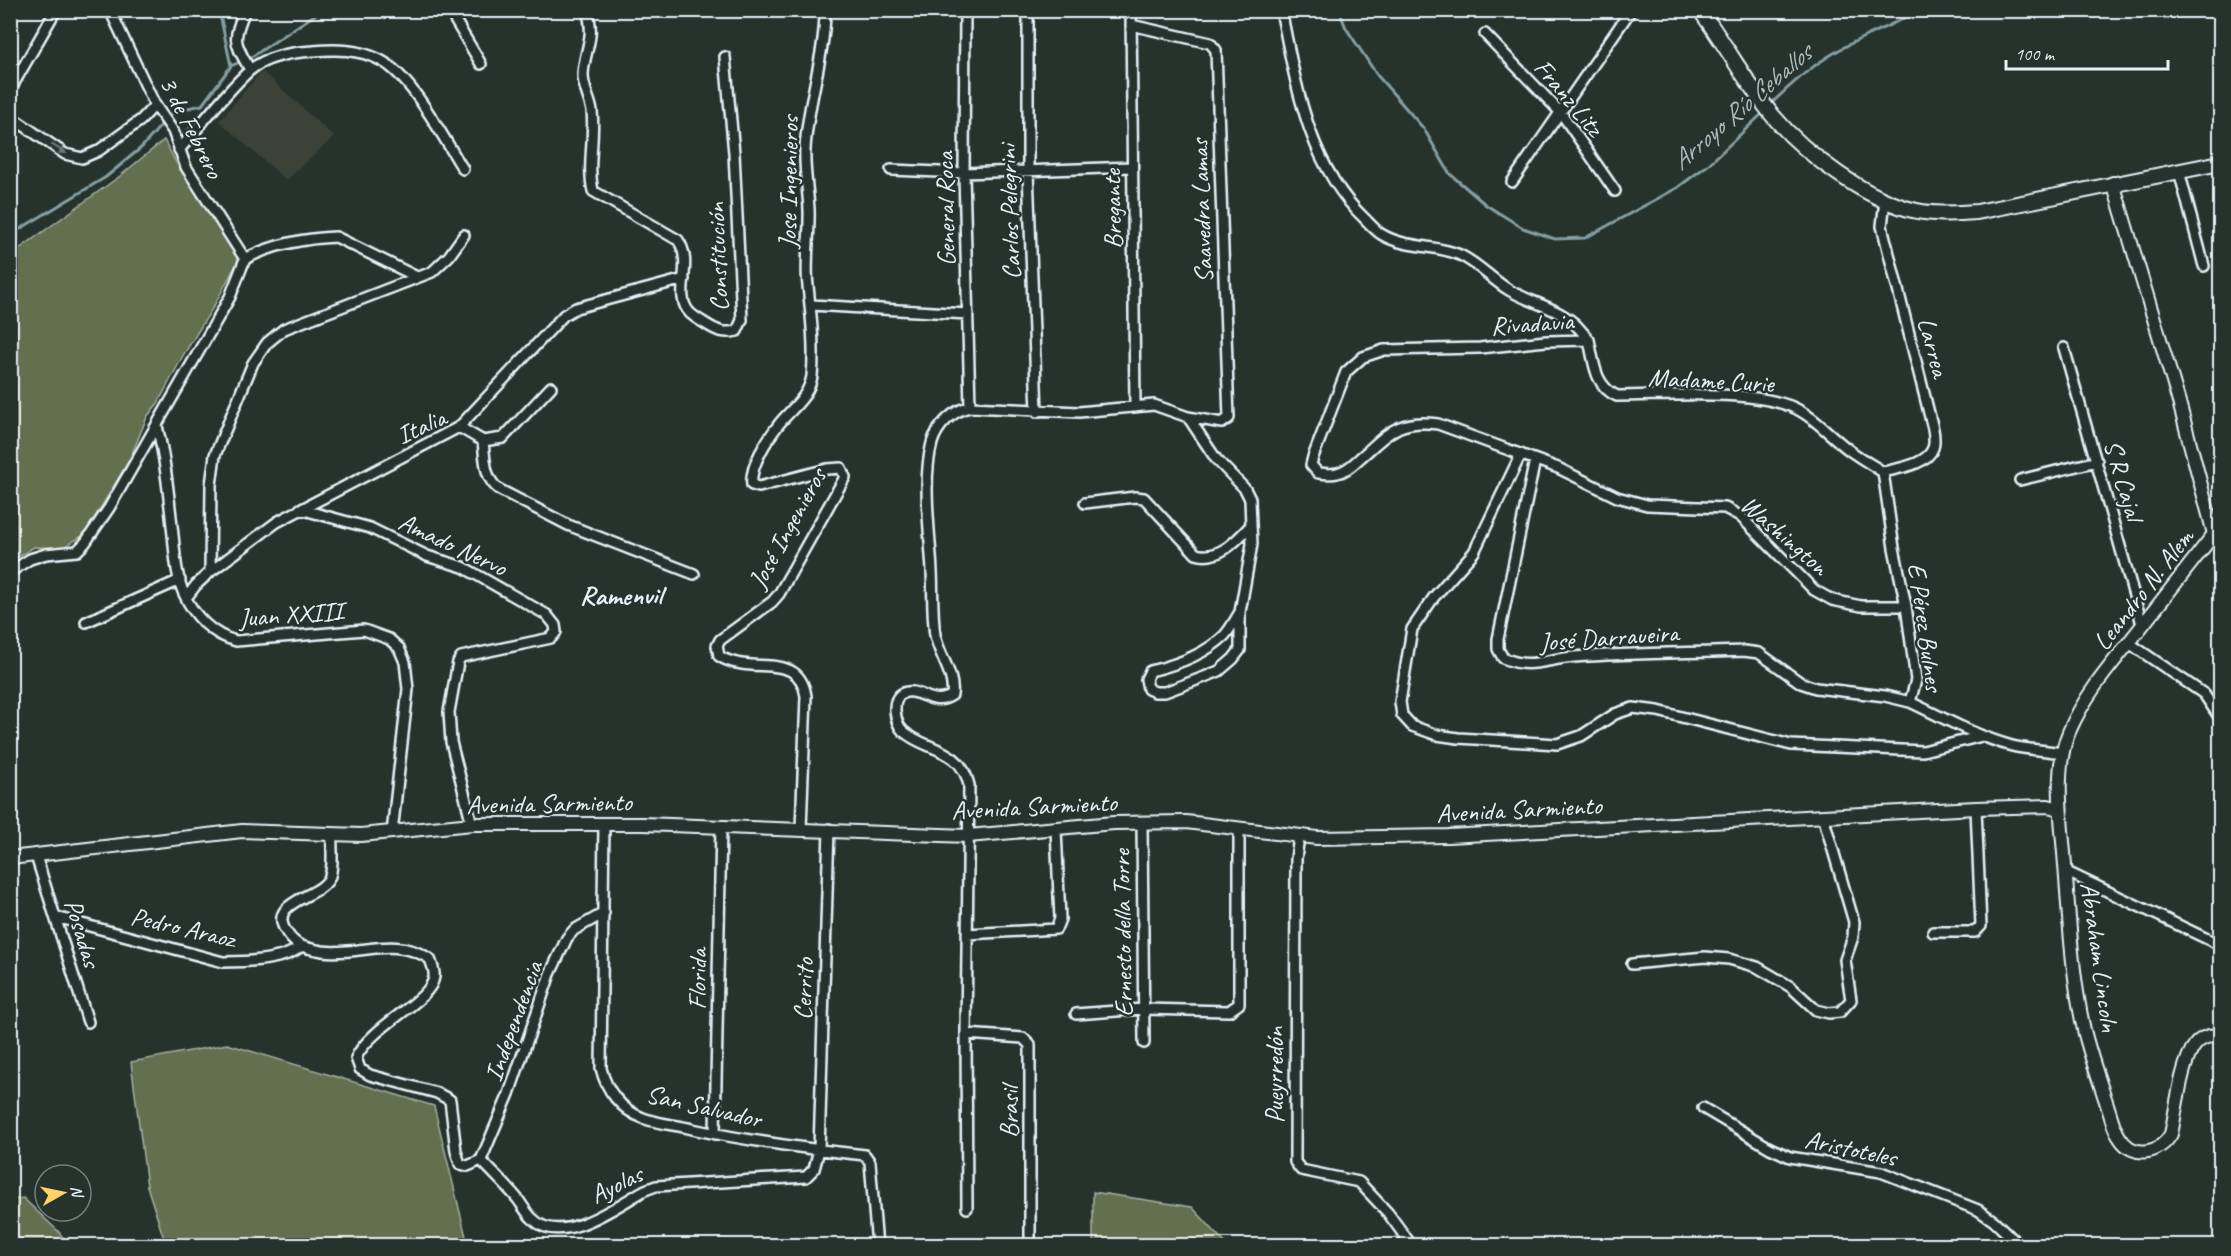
<svg xmlns="http://www.w3.org/2000/svg" width="2231" height="1256" font-family="Caveat,sans-serif">
  <style>
    .built { fill: #3b4239 }
    .green { fill: #636f50; stroke: #a6b0a4; stroke-width: 1.5 }
    .lines { fill: none; stroke-linecap: round; stroke-linejoin: round }
    .stream { stroke: #869fa3; stroke-width: 3 }
    .minor-casing { stroke: #e8f1f8; stroke-width: 14 }
    .tertiary-casing { stroke: #e8f1f8; stroke-width: 16 }
    .secondary-casing { stroke: #e8f1f8; stroke-width: 18 }
    .minor { stroke: #26332d; stroke-width: 9 }
    .tertiary { stroke: #26332d; stroke-width: 12 }
    .secondary { stroke: #26332d; stroke-width: 14 }
    .oneway { fill: #6a7674 }
    .labels { text-anchor: middle; stroke-width: 5; stroke-linejoin: round; paint-order: stroke }
    .street-label { font-size: 26px; fill: #e8f1f8; stroke: #26332d }
    .water-label { font-size: 27px; font-style: italic; fill: #a7bbbf; stroke: #26332d }
    .neighbourhood-label { font-size: 27px; font-weight: bold; fill: #e8f1f8; stroke: #26332d }
  </style>
  <rect width="100%" height="100%" fill="#26332d"/>
  <filter id="ink" filterUnits="userSpaceOnUse"><feTurbulence type="fractalNoise" baseFrequency=".0167" numOctaves="2"/><feDisplacementMap in="SourceGraphic" scale="12" xChannelSelector="R" yChannelSelector="G"/><feConvolveMatrix kernelMatrix="1 2 1 2 8 2 1 2 1" color-interpolation-filters="sRGB"/></filter>
  <g filter="url(#ink)">
    <path class="built" d="M 262,71 L 334,137 L 286,180 L 219,121 Z"/>
    <path class="green" d="M 164,140 L 177,164 L 236,254 L 238,261 L 215,304 L 184,354 L 158,403 L 147,417 L 129,461 L 84,535 L 62,548 L 34,547 L 11,561 L 11,255 L 120,176 Z
      M 227,1044 L 434,1106 L 468,1245 L 166,1245 L 147,1186 L 131,1062 Z
      M 1093,1192 L 1192,1207 L 1227,1245 L 1093,1245 Z
      M 23,1198 L 58,1231 L 69,1245 L 11,1245 L 11,1200 Z"/>
    <g class="lines">
      <path class="stream" d="M 219,10 L 231,66
        M 1339,10 L 1346,28 L 1377,75 L 1424,129 L 1450,174 L 1486,205 L 1523,228 L 1555,239 L 1585,238 L 1677,188 L 1708,165 L 1765,111
        M 1769,106 C 1789,86 1810,67 1834,53 C 1861,36 1891,27 1918,10
        M 168,118 L 174,111 L 202,105 L 231,66 L 253,56 L 322,10
        M 10,235 L 106,177 L 142,147 L 163,123"/>
      <defs>
        <path id="minor" d="M 110,10 L 155,105 L 173,131 L 186,167 L 245,259
          M 245,10 C 232,41 234,41 250,70
          M 449,10 L 481,64
          M 587,10 C 596,39 584,49 583,75 C 583,88 590,99 592,111 C 595,138 587,165 593,191 L 678,240 C 695,264 672,295 690,313 C 694,317 701,321 706,324 C 717,331 724,334 737,331 L 742,320 L 734,153 L 725,57
          M 965,10 L 964,173 L 970,407
          M 1028,10 L 1028,171 L 1037,412
          M 1131,10 L 1135,407
          M 1281,10 C 1296,84 1308,165 1365,219 C 1370,224 1375,230 1381,234 C 1405,249 1435,244 1460,255 C 1479,264 1492,280 1509,290 C 1529,302 1555,307 1574,323 C 1579,328 1584,334 1589,340 L 1546,341 L 1480,348 L 1384,350 L 1363,357 L 1346,372 L 1313,457 L 1311,465 L 1318,473 C 1324,473 1331,475 1337,473 C 1347,471 1353,464 1360,458 C 1389,433 1397,419 1438,424 L 1558,468 L 1617,497 L 1647,505 L 1725,508 L 1740,516 L 1814,590 L 1832,600 L 1861,606 L 1906,606
          M 1131,25 L 1210,43 L 1216,50 L 1229,418 L 1222,423 L 1188,417
          M 1485,34 L 1561,113 L 1615,191
          M 10,90 L 56,10
          M 10,116 L 65,154 L 82,158 L 98,151 L 141,120 L 155,105
          M 179,150 C 201,125 224,94 249,71 C 264,57 293,52 313,51 C 336,49 359,49 380,60 C 411,75 444,139 463,169
          M 891,170 L 964,173 L 1132,167
          M 2179,171 L 2204,266
          M 1512,182 L 1631,10
          M 245,259 C 271,245 306,238 336,237 L 417,277
          M 811,305 L 968,314
          M 1589,340 C 1594,361 1594,386 1617,396 C 1666,396 1745,389 1790,406 C 1813,415 1829,435 1849,450 C 1860,458 1872,465 1883,472
          M 2064,348 L 2142,624
          M 157,426 C 166,462 169,499 173,535 C 175,554 176,576 184,594 C 194,616 212,635 236,641 L 364,630 L 389,639 L 399,648 L 405,662 L 408,689 L 392,833
          M 459,427 L 564,315 L 576,308 L 684,279
          M 483,441 L 503,438 L 551,387
          M 1521,454 L 1474,552 L 1434,597 L 1412,629 L 1400,702 L 1402,715 L 1412,726 L 1437,735 L 1458,738 L 1557,744 L 1581,736 L 1615,714 L 1633,708 L 1658,711 L 1791,745 L 1923,751 L 1982,736
          M 1535,460 L 1498,639 L 1498,649 L 1503,658 C 1532,670 1545,659 1574,657 C 1631,653 1688,653 1744,651 L 1759,653 L 1801,683 L 1816,688 L 1885,696 L 1910,702
          M 1883,472 L 1894,548 L 1906,606 L 1916,680 L 1910,702 C 1944,718 1975,736 2012,746 C 2028,750 2046,750 2062,753
          M 1883,472 C 1899,468 1927,465 1933,448 C 1935,443 1934,435 1933,429 L 1882,226 L 1885,200
          M 2020,480 L 2097,461
          M 300,509 L 370,528 L 427,556 L 463,567 L 547,615 L 555,625 L 556,632 L 551,638 L 461,657 L 458,662 L 449,712 L 451,742 L 472,824
          M 10,572 L 30,559 L 46,554 L 77,551 L 85,543 L 109,508 L 230,297 L 245,259
          M 210,572 L 211,485 L 215,455 L 253,363 L 267,343 L 284,329 L 432,272 L 449,256 L 464,235
          M 186,598 L 196,585 L 210,572 L 277,522 L 459,427 L 483,441 C 485,458 484,480 500,490 L 568,525 L 694,574
          M 1240,612 C 1235,620 1230,630 1224,636 C 1204,655 1176,665 1150,671 L 1146,679 L 1148,689 L 1155,692 L 1165,692 L 1207,676 L 1219,671 L 1233,659 L 1240,650 L 1240,612 L 1252,544 L 1251,525
          M 86,622 L 180,580
          M 2129,643 L 2204,694 L 2220,718
          M 1142,823 L 1144,1043
          M 604,824 L 601,1068 C 606,1090 621,1110 643,1118 C 658,1124 677,1125 692,1129 C 749,1141 807,1149 865,1155 L 870,1162 L 877,1246
          M 801,829 L 806,696 C 799,649 752,677 719,656 L 717,646 L 720,640 L 772,602 L 779,594 L 845,477 L 841,468 L 827,469 L 759,487 L 752,485 C 749,467 768,438 779,424 C 791,409 809,397 812,376 C 815,347 811,315 808,286 C 805,261 810,234 809,209 C 808,189 804,169 805,150 C 807,103 825,57 825,10
          M 332,834 C 331,847 334,864 330,876 C 324,898 264,900 287,933 C 296,947 306,948 322,951 C 361,956 393,935 430,959 C 432,965 435,971 434,977 C 431,1002 370,1026 356,1058 L 360,1069 L 370,1075 L 437,1093 L 450,1100 L 456,1151 L 460,1164 L 468,1166 L 481,1160
          M 1299,836 L 1296,859 L 1295,1162 L 1301,1170 L 1359,1182 L 1388,1213 L 1412,1246
          M 36,856 L 88,1022
          M 2065,871 L 2220,945
          M 56,917 L 223,962 C 244,962 284,961 300,947
          M 1933,932 L 1975,932 L 1981,926 L 1976,808
          M 967,934 L 1056,929 L 1060,919 L 1056,829
          M 1632,964 L 1705,957 L 1729,959 L 1757,967 L 1791,987 L 1816,1010 L 1829,1013 L 1840,1012 L 1851,1000 L 1845,960 L 1853,937 L 1854,922 L 1823,816
          M 1076,1014 L 1143,1009 L 1229,1011 L 1239,1004 L 1239,829
          M 966,1034 L 967,1208
          M 1703,1108 L 1770,1148 L 1790,1157 L 1881,1172 L 1978,1210 L 1994,1221 L 2020,1246
          M 715,1134 L 721,826
          M 481,1160 C 492,1172 505,1184 516,1197 C 522,1204 526,1213 533,1219 C 561,1248 618,1205 645,1190 L 656,1186 L 806,1177 L 814,1169 L 819,1150 L 829,829
          M 481,1160 L 509,1094 L 550,974 L 567,938 L 574,930 L 604,913
          M 1030,1246 L 1030,1045 L 1023,1038 L 966,1034 L 969,785 C 960,746 927,752 903,731 C 895,723 890,699 903,693 C 919,686 932,709 952,695 C 955,674 939,656 935,635 C 932,614 933,591 932,571 C 930,531 922,481 932,443 C 937,426 953,410 970,407 L 1079,412 L 1154,405 L 1188,417 L 1216,459 L 1245,489 L 1250,499 L 1251,525 C 1237,540 1219,561 1196,554 L 1144,498 L 1135,497 L 1085,503"/>
        <path id="tertiary" d="M 2113,183 L 2179,402 L 2214,534 C 2185,571 2156,608 2127,645 C 2105,672 2083,699 2069,732 C 2054,766 2061,817 2064,853 C 2069,912 2071,972 2084,1030 C 2091,1059 2102,1088 2111,1117 C 2113,1124 2116,1132 2120,1138 C 2133,1159 2160,1154 2171,1134 C 2176,1112 2181,1062 2195,1045 C 2201,1037 2210,1035 2220,1035
          M 10,858 L 242,831 L 361,835 L 472,824 L 643,824 L 968,836 L 1114,823 L 1186,822 L 1317,838 L 1448,836 L 1976,808 L 2048,806 L 2060,809"/>
        <path id="secondary" d="M 1700,10 C 1726,45 1746,83 1773,116 C 1805,154 1868,201 1917,211 C 1937,215 1957,213 1977,212 L 2220,163"/>
      </defs>
      <use href="#minor" class="minor-casing"/>
      <use href="#tertiary" class="tertiary-casing"/>
      <use href="#secondary" class="secondary-casing"/>
      <use href="#minor" class="minor"/>
      <use href="#tertiary" class="tertiary"/>
      <use href="#secondary" class="secondary"/>
    </g>
    <defs><path id="oneway-solid" d="M-6-.8H1V-3.2L6.5 0L1 3.2V.8H-6Z" transform="scale(1.5)"/></defs>
    <use class="oneway" href="#oneway-solid" transform="translate(59 149) rotate(32)"/>
  </g>
  <g class="labels">
    <g class="street-label">
      <text transform="translate(1569 97) rotate(50)" y="9">Franz Litz</text>
      <text transform="translate(192 127) rotate(63)" y="9">3 de Febrero</text>
      <text transform="translate(788 182) rotate(-89)" y="9">Jose Ingenieros</text>
      <text transform="translate(945 209) rotate(-91)" y="9">General Roca</text>
      <text transform="translate(1112 209) rotate(-91)" y="9">Bregante</text>
      <text transform="translate(1201 211) rotate(-92)" y="9">Saavedra Lamas</text>
      <text transform="translate(1009 212) rotate(-92)" y="9">Carlos Pelegrini</text>
      <text transform="translate(717 257) rotate(-92)" y="9">Constitución</text>
      <text transform="translate(1532 323) rotate(-4)" y="9">Rivadavia</text>
      <text transform="translate(1934 347) rotate(75)" y="9">Larrea</text>
      <text transform="translate(1711 380) rotate(3)" y="9">Madame Curie</text>
      <text transform="translate(421 426) rotate(-24)" y="9">Italia</text>
      <text transform="translate(2124 480) rotate(74)" y="9">S R Cajal</text>
      <text transform="translate(787 528) rotate(-61)" y="9">José Ingenieros</text>
      <text transform="translate(1785 535) rotate(41)" y="9">Washington</text>
      <text transform="translate(453 544) rotate(25)" y="9">Amado Nervo</text>
      <text transform="translate(2143 589) rotate(-52)" y="9">Leandro N. Alem</text>
      <text transform="translate(291 614) rotate(-4)" y="9">Juan XXIII</text>
      <text transform="translate(1926 627) rotate(82)" y="9">E Pérez Bulnes</text>
      <text transform="translate(1609 637) rotate(-4)" y="9">José Darraueira</text>
      <text transform="translate(549 803) rotate(-1)" y="9">Avenida Sarmiento</text>
      <text transform="translate(1034 806) rotate(-3)" y="9">Avenida Sarmiento</text>
      <text transform="translate(1519 809) rotate(-3)" y="9">Avenida Sarmiento</text>
      <text transform="translate(183 927) rotate(13)" y="9">Pedro Araoz</text>
      <text transform="translate(83 933) rotate(73)" y="9">Posadas</text>
      <text transform="translate(1122 933) rotate(-91)" y="9">Ernesto della Torre</text>
      <text transform="translate(2100 957) rotate(82)" y="9">Abraham Lincoln</text>
      <text transform="translate(697 979) rotate(-89)" y="9">Florida</text>
      <text transform="translate(803 989) rotate(-88)" y="9">Cerrito</text>
      <text transform="translate(513 1021) rotate(-70)" y="9">Independencia</text>
      <text transform="translate(1274 1075) rotate(-90)" y="9">Pueyrredón</text>
      <text transform="translate(704 1106) rotate(13)" y="9">San Salvador</text>
      <text transform="translate(1009 1112) rotate(-90)" y="9">Brasil</text>
      <text transform="translate(1851 1148) rotate(12)" y="9">Aristoteles</text>
      <text transform="translate(616 1184) rotate(-26)" y="9">Ayolas</text>
    </g>
    <g class="water-label">
      <text transform="translate(1741 107) rotate(-41)" y="9">Arroyo Río Ceballos</text>
    </g>
    <g class="neighbourhood-label">
      <text x="621" y="604">Ramenvil</text>
    </g>
  </g>
  <rect width="2231" height="1256" fill="none" stroke="#26332d" stroke-width="36"/>
  <rect x="18" y="18" width="2195" height="1220" fill="none" stroke="#e8f1f8" stroke-width="2" filter="url(#ink)"/>
  <g transform="translate(63 1193) rotate(81)"><circle r="28" fill="#26332d" stroke="#747f7e" stroke-width="1.5"/>
  <path d="M0-4.5L10 22L0 15L-10 22Z" fill="#ffd166"/>
  <text y="-9" font-size="16" font-weight="bold" text-anchor="middle" fill="#e8f1f8">N</text>
  </g>
  <path d="M2006 60v9h162v-9" fill="none" stroke="#e8f1f8" stroke-width="3"/>
  <text x="2015" y="60" font-size="18" fill="#e8f1f8" stroke="#26332d" stroke-width="4.5" paint-order="stroke">100 m</text>
</svg>
